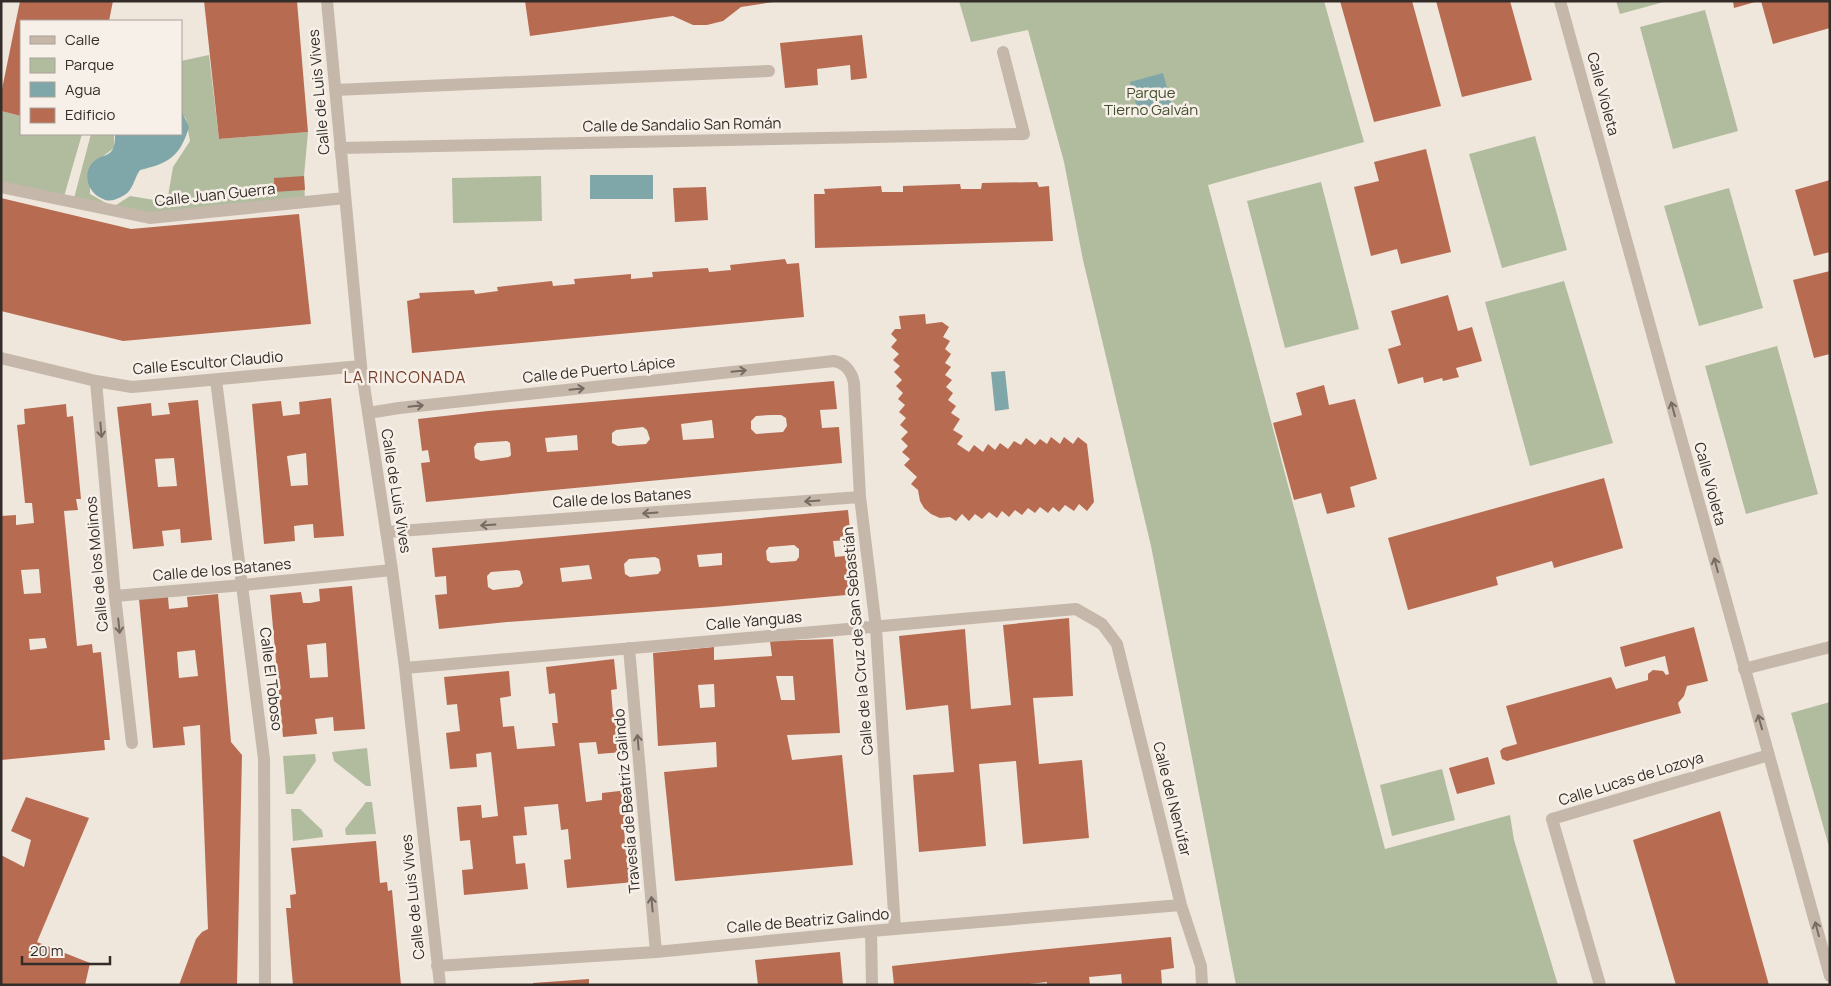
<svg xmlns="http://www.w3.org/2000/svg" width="1831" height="986" font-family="Manrope,sans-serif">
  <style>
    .green { fill: #b1bc9e }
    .water { fill: #7fa6a8 }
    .building { fill: #b76c52; fill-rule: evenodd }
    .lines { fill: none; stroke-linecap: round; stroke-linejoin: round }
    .minor { stroke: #c5b7aa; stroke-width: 12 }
    .oneway { stroke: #756b62 }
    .labels { text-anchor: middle; stroke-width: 5; stroke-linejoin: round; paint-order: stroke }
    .street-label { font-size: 15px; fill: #342c28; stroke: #f7f0e8 }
    .park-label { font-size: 15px; fill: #434f2f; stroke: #f7f0e8 }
    .neighbourhood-label { font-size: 16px; letter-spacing: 1px; fill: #783f2b; stroke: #f7f0e8 }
  </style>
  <rect width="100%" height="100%" fill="#efe6dc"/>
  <path class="green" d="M 959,1 L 1324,1 L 1364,142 L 1208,185 L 1385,849 L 1510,815 L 1514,840 L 1558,985 L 1236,985 L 1151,546 L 1083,260 L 1064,162 L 1028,30 L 971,42 Z
    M 1616,1 L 1667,1 L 1620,14 Z
    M 1705,10 L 1738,131 L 1673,149 L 1640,27 Z
    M 209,55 L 219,139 L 308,132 L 304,176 L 305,202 L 165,220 L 73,202 L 91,134 L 114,134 L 114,148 L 90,166 L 90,194 L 113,207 L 130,196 L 167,202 L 173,167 L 190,141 L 186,119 L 181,112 L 181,61 Z
    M 1,111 L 21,116 L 21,134 L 82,134 L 63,200 L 1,187 Z
    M 1535,136 L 1567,250 L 1502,268 L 1469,154 Z
    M 541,176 L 542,221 L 453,223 L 452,178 Z
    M 1321,182 L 1359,329 L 1285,348 L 1247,201 Z
    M 1729,188 L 1763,308 L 1699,326 L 1664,206 Z
    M 1564,281 L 1613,443 L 1530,466 L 1485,302 Z
    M 1777,346 L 1818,494 L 1746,514 L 1705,366 Z
    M 1830,702 L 1830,850 L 1791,713 Z
    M 367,748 L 371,786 L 366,786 L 334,761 L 332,752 Z
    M 315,754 L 316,761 L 293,794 L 286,794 L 283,756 Z
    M 1442,769 L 1455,820 L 1392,836 L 1380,785 Z
    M 366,802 L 372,802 L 376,834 L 346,835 L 345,829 Z
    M 291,809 L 300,809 L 322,830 L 323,837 L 293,841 Z"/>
  <path class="water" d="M 1163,73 L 1172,106 L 1139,115 L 1130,82 Z
    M 181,110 L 189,127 C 180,156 170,163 140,170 C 133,180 134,191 121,197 C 115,200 109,202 103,199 C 86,193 81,169 97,159 C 103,155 109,156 113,149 C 115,144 115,139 115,134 L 181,134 Z
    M 590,175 L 653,175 L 653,199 L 590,199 Z
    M 1005,371 L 1009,409 L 995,411 L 991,372 Z"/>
  <path class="building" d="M 20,1 L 113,1 L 109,21 L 21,21 L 21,116 L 1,111 L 1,94 Z
    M 204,1 L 297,1 L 308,132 L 219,139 Z
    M 525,1 L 773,1 L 773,2 L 741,7 L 723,21 L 707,25 L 693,25 L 673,16 L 530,36 Z
    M 1340,1 L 1412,1 L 1441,106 L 1374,122 Z
    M 1436,1 L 1510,1 L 1532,80 L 1462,97 Z
    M 1733,1 L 1755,1 L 1755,2 L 1734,8 Z
    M 1761,1 L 1830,1 L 1830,28 L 1773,44 Z
    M 862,35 L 867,78 L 851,80 L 850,65 L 817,69 L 818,85 L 785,88 L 780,43 Z
    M 1426,149 L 1451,252 L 1401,264 L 1397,249 L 1371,256 L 1354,187 L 1379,181 L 1374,162 Z
    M 304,176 L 305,190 L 274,192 L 274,178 Z
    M 1830,180 L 1830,252 L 1814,256 L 1795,190 Z
    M 1037,182 L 1039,187 L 1049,186 L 1053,241 L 815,248 L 814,194 L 825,194 L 824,189 L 881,186 L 882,192 L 903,192 L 903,186 L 960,184 L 961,189 L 981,189 L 982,183 Z
    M 706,187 L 708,220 L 675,222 L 673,188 Z
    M 1,198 L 131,229 L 299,214 L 311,324 L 123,341 L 1,311 Z
    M 785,259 L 787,264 L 799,263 L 804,317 L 412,353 L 407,301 L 420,298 L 419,293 L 474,290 L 475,294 L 498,291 L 497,287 L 552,281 L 553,286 L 575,284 L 574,279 L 631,274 L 631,279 L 653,277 L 652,272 L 708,268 L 709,272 L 731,270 L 730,265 Z
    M 1830,271 L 1830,354 L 1814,358 L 1793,280 Z
    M 1448,295 L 1458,331 L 1472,327 L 1482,361 L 1456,368 L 1459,377 L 1443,381 L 1442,378 L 1424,383 L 1423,377 L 1398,384 L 1388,349 L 1401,345 L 1391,311 Z
    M 925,314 L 926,324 L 942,322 L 949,327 L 943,337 L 950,341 L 945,349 L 951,354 L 945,363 L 951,367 L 945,375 L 952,380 L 946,387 L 953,393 L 948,400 L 956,406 L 951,413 L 960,419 L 953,430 L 963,436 L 957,444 L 969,452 L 974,445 L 983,452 L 988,444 L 995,450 L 1000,443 L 1008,449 L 1014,441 L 1021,445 L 1026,438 L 1035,445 L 1040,439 L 1047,444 L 1051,437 L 1060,444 L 1064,437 L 1073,444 L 1078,437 L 1087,444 L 1094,502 L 1087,511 L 1079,504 L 1074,511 L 1065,505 L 1059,512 L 1053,507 L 1048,513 L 1040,507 L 1035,513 L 1028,508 L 1022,515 L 1015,510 L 1009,517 L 1002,511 L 997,518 L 989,512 L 982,519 L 975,514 L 969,521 L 962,514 L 956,521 L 950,517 L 940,518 L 931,514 L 924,508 L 920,501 L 918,490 L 911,484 L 917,477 L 904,465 L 910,459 L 902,452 L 908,446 L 901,439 L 908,432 L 900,425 L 906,418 L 899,412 L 905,405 L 898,399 L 903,393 L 896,386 L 902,380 L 894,372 L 900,366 L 893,360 L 899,354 L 891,347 L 897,340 L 891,334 L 895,329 L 901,329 L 899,316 Z
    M 834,381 L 837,409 L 820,410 L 822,428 L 839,427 L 842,463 L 426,502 L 421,463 L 430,462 L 428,450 L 422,451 L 418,419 L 488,411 ZM 770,415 L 781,415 L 786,418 L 787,426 L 783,432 L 756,434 L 751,429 L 751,421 L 756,416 ZM 712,420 L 714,438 L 683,440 L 681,424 ZM 643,427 L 647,430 L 650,439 L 646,444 L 618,446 L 612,443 L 612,433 L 616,430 ZM 577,435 L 578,450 L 547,452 L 545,438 ZM 507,441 L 510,443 L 511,455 L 509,457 L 481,461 L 475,458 L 474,447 L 477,443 Z
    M 1324,385 L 1329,405 L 1355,399 L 1377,479 L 1350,487 L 1355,507 L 1327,514 L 1321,493 L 1294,500 L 1273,423 L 1302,415 L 1296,393 Z
    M 331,398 L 344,536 L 314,538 L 313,524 L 302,525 L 294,526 L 295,541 L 264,544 L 252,404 L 281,401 L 283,416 L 300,414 L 299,402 ZM 306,453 L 308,485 L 291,486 L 287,456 Z
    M 198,400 L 212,540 L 181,543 L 180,529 L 162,531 L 164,546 L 133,549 L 117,407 L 151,403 L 152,416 L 170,414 L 168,403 ZM 174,458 L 177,486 L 158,487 L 155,459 Z
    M 66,404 L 67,417 L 73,416 L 81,499 L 76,499 L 78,510 L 64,511 L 77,646 L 92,644 L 93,653 L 101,652 L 110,740 L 104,740 L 105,750 L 1,760 L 1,516 L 16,515 L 16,525 L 34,523 L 32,503 L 25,503 L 17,425 L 25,424 L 24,409 ZM 39,569 L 41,593 L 24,594 L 21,570 ZM 45,638 L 47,648 L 30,650 L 29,639 Z
    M 1604,478 L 1623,548 L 1554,568 L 1552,561 L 1496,577 L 1498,585 L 1408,610 L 1388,538 Z
    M 848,510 L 851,540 L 833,541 L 835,557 L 853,555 L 857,594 L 714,607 L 507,622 L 439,629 L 435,595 L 447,594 L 446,576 L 435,577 L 432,548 ZM 794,545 L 799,549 L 799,557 L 796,561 L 771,563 L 767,560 L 766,551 L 769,547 ZM 722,553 L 722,565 L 699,567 L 697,555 ZM 655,557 L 659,559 L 661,570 L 658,574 L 630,577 L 625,574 L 624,564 L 629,559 ZM 589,565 L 592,579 L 562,582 L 560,568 ZM 517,570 L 520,571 L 523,583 L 519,587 L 493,590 L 488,587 L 487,576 L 491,572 Z
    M 352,586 L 365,729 L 334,731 L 333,717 L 315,719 L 317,734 L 283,737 L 270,595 L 301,592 L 303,603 L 310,603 L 320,601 L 319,589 ZM 326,643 L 328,677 L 310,678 L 307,645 Z
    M 218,594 L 231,742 L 242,755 L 237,985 L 179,985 L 196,939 L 202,932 L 208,929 L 200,725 L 183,727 L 185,745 L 153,748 L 139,599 L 168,597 L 169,609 L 188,607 L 187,597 ZM 195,650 L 198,676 L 179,678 L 177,652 Z
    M 1069,618 L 1073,696 L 1033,698 L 1039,764 L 1082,760 L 1089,838 L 1023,844 L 1016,761 L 979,764 L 986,846 L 919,852 L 913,775 L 954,772 L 948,705 L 906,710 L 899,636 L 965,629 L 971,709 L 1011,705 L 1003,625 Z
    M 1694,627 L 1708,681 L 1687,686 L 1684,696 L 1678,703 L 1681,713 L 1507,761 L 1502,759 L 1500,751 L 1503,748 L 1517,744 L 1506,706 L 1611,677 L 1616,689 L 1648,680 L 1648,674 L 1653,670 L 1663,671 L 1666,675 L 1669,674 L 1665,656 L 1625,667 L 1620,647 Z
    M 833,639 L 840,733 L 787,735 L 792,760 L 842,755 L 853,865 L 675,881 L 664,772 L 717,767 L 716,742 L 658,746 L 653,653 L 714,647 L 714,660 L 772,656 L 770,641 ZM 776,676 L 793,676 L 795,700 L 781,700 ZM 714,684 L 715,707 L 700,708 L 698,685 Z
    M 614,659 L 617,689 L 611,690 L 613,714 L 619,713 L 623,752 L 598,754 L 596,742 L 579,743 L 586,802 L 602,800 L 602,793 L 628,790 L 632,828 L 624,829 L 626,852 L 632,852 L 635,882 L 567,888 L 564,860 L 571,859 L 568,829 L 561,830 L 558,804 L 524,807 L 527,835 L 513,836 L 516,864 L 525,863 L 528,889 L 464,895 L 462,870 L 473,869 L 470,840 L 460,841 L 457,807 L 481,805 L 482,818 L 498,816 L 491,752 L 476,754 L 477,767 L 450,769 L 446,733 L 460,731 L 457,704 L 447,705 L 444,677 L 509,671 L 511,696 L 500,698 L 503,727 L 514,726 L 517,749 L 555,746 L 552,723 L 558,723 L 555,693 L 549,694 L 546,667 Z
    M 1488,757 L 1495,784 L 1457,794 L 1449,768 Z
    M 26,797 L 89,818 L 37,942 L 90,963 L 85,985 L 1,985 L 1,855 L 24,867 L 31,840 L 11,831 Z
    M 1720,811 L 1769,985 L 1676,985 L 1633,840 Z
    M 376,841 L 380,883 L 387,882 L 388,891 L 392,890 L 401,985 L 293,985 L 286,908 L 291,908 L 290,895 L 296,894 L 291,848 Z
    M 1171,937 L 1174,968 L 1161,970 L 1162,985 L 1122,985 L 1121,974 L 1089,977 L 1090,985 L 1047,985 L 1047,982 L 1019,985 L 894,985 L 892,966 L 1028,951 Z
    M 840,952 L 843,985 L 758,985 L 755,960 Z
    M 589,979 L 589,985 L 533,985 L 533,983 Z"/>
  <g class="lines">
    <path class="minor" d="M 327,1 L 361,366 L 392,570 L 405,668 L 440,985
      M 1560,1 L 1830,976
      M 335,90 L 769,71
      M 340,148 L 1024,134 L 1003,52
      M 1,187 L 150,218 L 345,198
      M 1,358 L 96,381 L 132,387 L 361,366
      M 216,380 L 264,759 L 265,985
      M 96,381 L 115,596 L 132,743
      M 368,413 L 399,408 L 834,361 C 845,363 852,372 854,383 L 860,497 L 876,628 L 895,929
      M 386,532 L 860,497
      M 115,596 L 243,585 L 392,570
      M 629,648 L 656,952
      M 405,668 L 1076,609 L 1102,624 L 1117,644 L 1181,905 L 1201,966 L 1202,985
      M 1744,669 L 1830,647
      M 871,931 L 872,985
      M 437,966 L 656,952 L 871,931 L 1181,905
      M 1600,985 L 1552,819 L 1769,755"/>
  </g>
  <defs><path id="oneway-shaft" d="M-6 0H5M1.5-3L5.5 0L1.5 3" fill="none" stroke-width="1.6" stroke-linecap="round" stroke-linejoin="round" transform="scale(1.25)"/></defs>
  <g class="oneway">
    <use href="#oneway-shaft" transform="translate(739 371) rotate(-6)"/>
    <use href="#oneway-shaft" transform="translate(577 389) rotate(-6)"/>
    <use href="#oneway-shaft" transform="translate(416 406) rotate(-6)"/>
    <use href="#oneway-shaft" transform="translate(1673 409) rotate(-105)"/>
    <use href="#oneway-shaft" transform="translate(101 430) rotate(85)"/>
    <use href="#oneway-shaft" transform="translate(812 501) rotate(176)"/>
    <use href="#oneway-shaft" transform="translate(650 513) rotate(176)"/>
    <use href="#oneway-shaft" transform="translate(488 525) rotate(176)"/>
    <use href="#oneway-shaft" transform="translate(1716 565) rotate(-105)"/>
    <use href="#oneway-shaft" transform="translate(119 626) rotate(84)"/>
    <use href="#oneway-shaft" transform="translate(1760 722) rotate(-106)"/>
    <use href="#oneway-shaft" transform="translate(638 742) rotate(-95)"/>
    <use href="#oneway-shaft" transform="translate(652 904) rotate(-95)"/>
    <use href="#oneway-shaft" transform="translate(1817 929) rotate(-105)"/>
  </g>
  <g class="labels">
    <g class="street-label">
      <text transform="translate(319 92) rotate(-95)" y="5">Calle de Luis Vives</text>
      <text transform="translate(1603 94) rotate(75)" y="5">Calle Violeta</text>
      <text transform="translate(682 125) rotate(-1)" y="5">Calle de Sandalio San Román</text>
      <text transform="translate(215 195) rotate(-6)" y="5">Calle Juan Guerra</text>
      <text transform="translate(208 363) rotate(-5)" y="5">Calle Escultor Claudio</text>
      <text transform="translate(599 370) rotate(-6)" y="5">Calle de Puerto Lápice</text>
      <text transform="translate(1710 484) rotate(75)" y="5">Calle Violeta</text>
      <text transform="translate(396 491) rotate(81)" y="5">Calle de Luis Vives</text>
      <text transform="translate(622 498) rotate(-4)" y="5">Calle de los Batanes</text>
      <text transform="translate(97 564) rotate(-95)" y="5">Calle de los Molinos</text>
      <text transform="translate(222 570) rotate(-5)" y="5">Calle de los Batanes</text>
      <text transform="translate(754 621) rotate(-5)" y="5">Calle Yanguas</text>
      <text transform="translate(858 641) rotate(-95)" y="5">Calle de la Cruz de San Sebastián</text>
      <text transform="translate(271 679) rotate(83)" y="5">Calle El Toboso</text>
      <text transform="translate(1631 779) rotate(-17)" y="5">Calle Lucas de Lozoya</text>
      <text transform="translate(1172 799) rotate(76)" y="5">Calle del Nenúfar</text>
      <text transform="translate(627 801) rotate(-95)" y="5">Travesía de Beatriz Galindo</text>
      <text transform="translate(413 897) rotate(-96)" y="5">Calle de Luis Vives</text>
      <text transform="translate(808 921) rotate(-5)" y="5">Calle de Beatriz Galindo</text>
    </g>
    <g class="park-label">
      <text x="1151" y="98">Parque<tspan x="1151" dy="17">Tierno Galván</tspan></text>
    </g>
    <g class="neighbourhood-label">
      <text x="405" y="383">LA RINCONADA</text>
    </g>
  </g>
  <rect width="1831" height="986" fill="none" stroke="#342c28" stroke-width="5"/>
  <rect x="20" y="20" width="162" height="115" fill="#f7f0e8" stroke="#a9a29b"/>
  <rect x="30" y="36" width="25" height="8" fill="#c5b7aa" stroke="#a9a29b"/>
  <text x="65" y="45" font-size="15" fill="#342c28">Calle</text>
  <rect x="30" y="58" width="25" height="15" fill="#b1bc9e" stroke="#a9a29b"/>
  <text x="65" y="70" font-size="15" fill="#342c28">Parque</text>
  <rect x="30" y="82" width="25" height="15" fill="#7fa6a8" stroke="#a9a29b"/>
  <text x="65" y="95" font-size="15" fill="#342c28">Agua</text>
  <rect x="30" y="108" width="25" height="15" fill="#b76c52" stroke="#a9a29b"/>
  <text x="65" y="120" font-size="15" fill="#342c28">Edificio</text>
  <path d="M22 956v8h88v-8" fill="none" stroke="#342c28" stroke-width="2.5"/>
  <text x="30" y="956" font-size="15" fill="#342c28" stroke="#f7f0e8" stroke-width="4" paint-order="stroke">20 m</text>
</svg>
